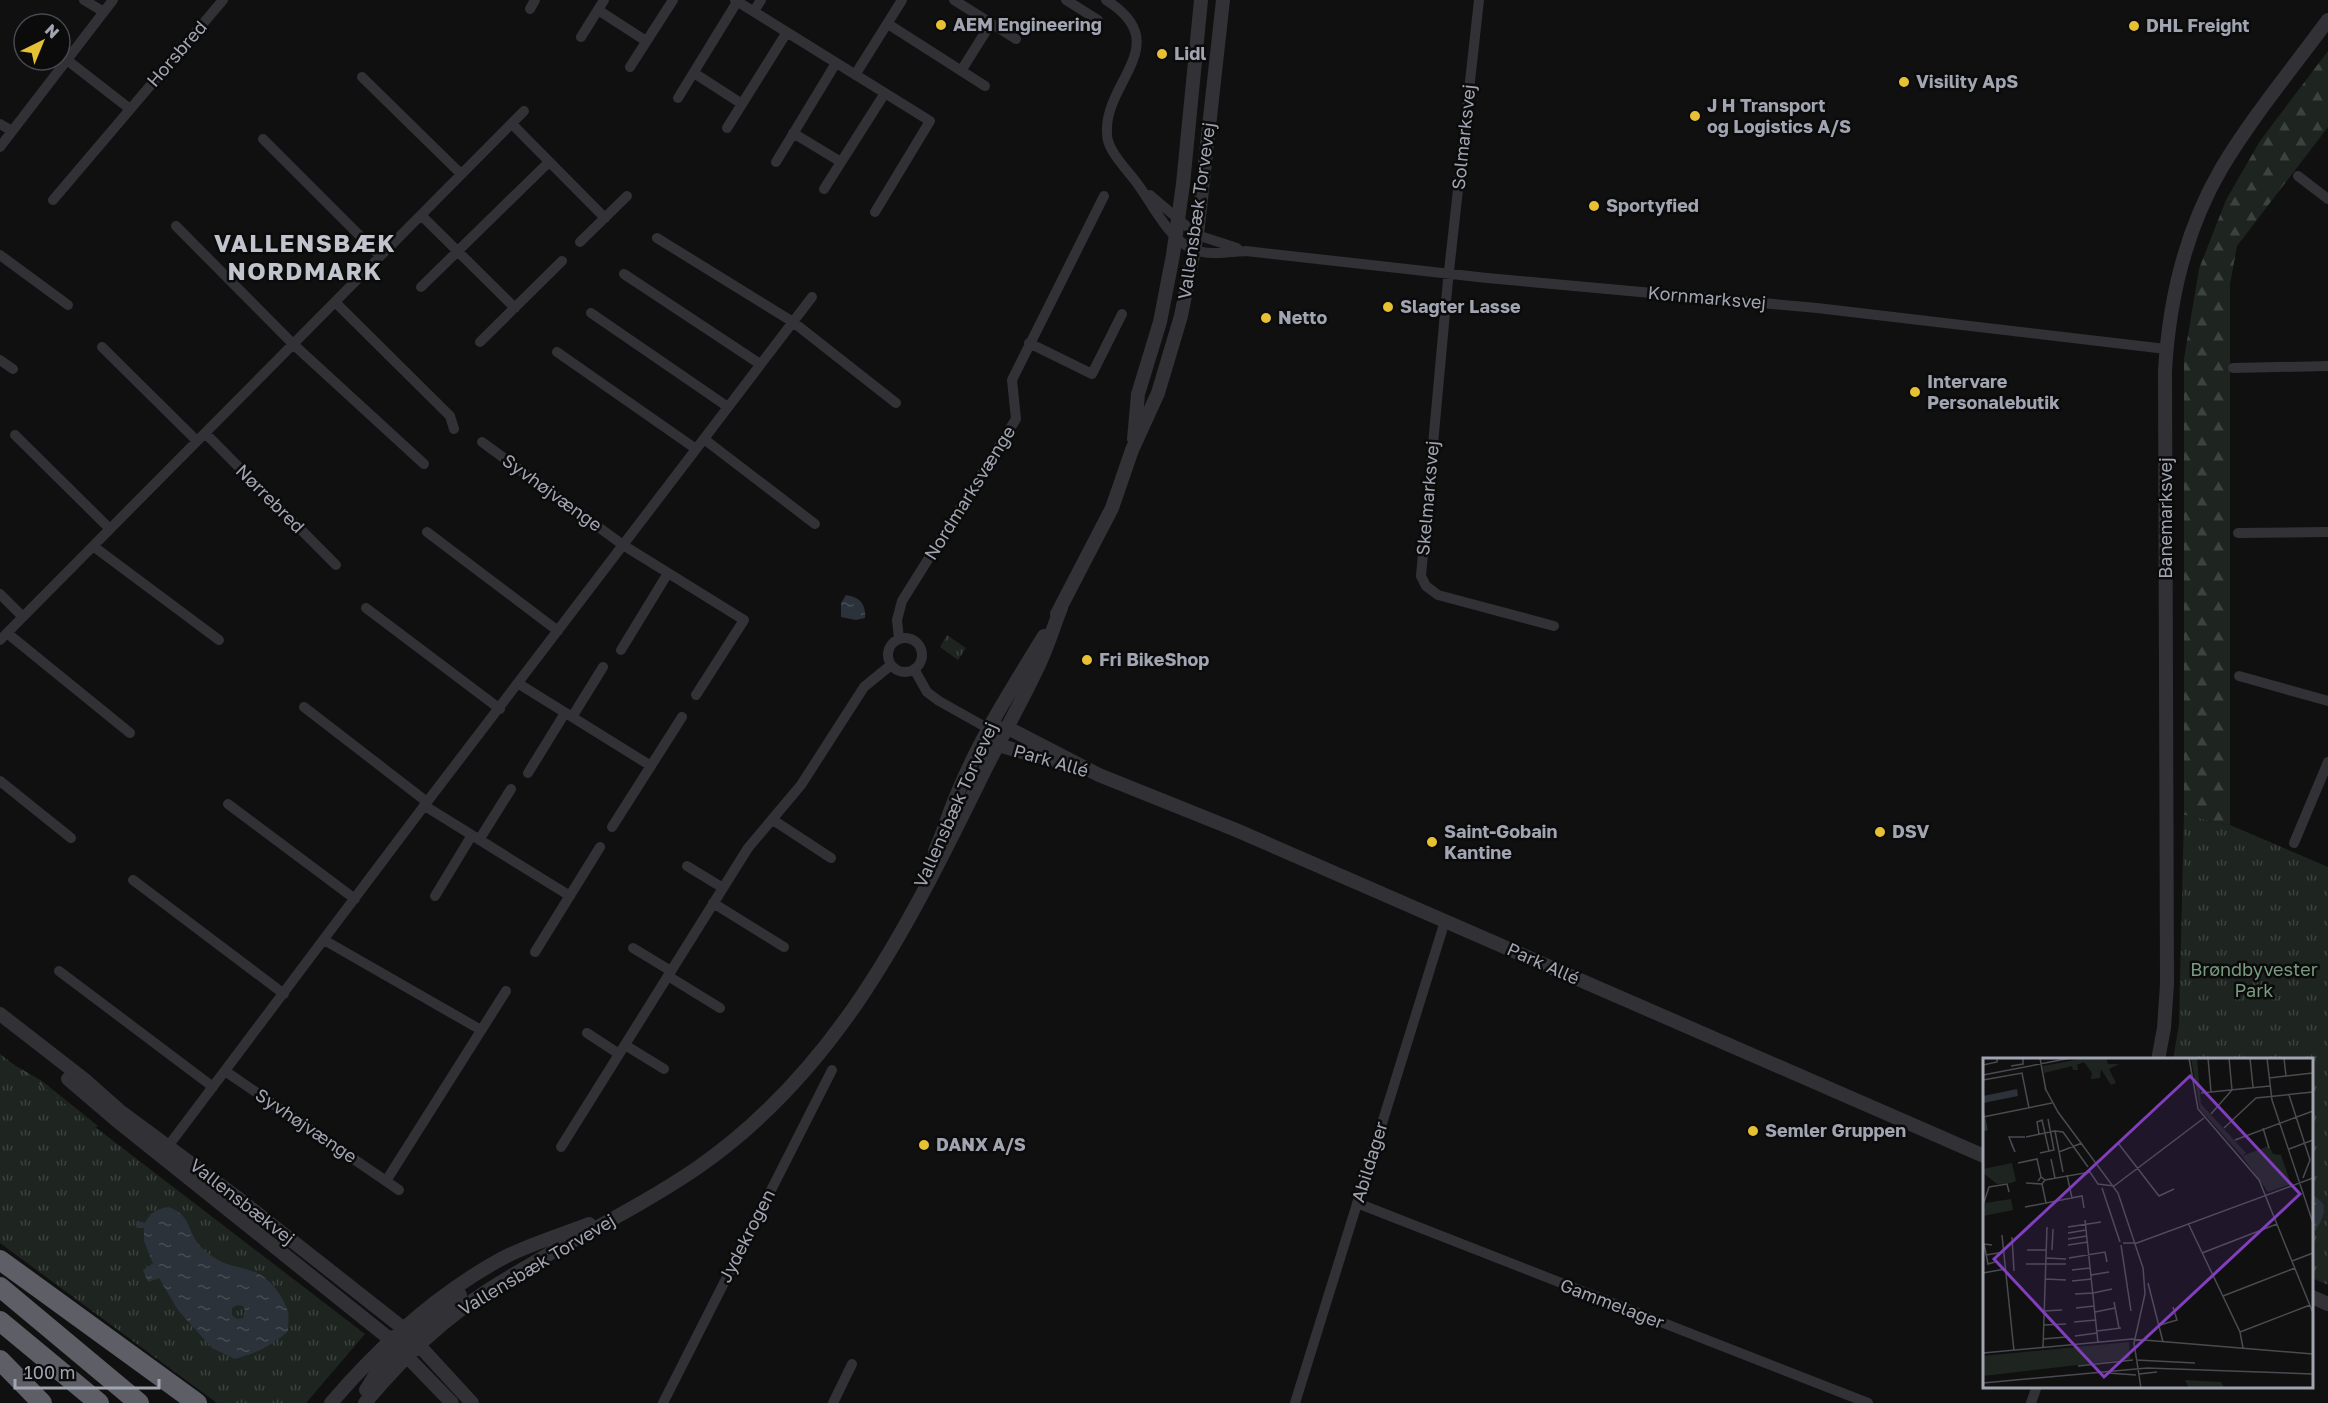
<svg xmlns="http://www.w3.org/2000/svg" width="2328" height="1403" font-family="'Golos Text',sans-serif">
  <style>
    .forest { fill: url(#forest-firs) }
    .park { fill: url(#park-tufts) }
    .water { fill: url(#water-ripples); fill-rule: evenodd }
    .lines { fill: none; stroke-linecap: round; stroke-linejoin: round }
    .minor { stroke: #313136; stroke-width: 10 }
    .tertiary { stroke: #313136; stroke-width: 14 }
    .motorway { stroke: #5d5e66; stroke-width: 20 }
    .poi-dot { fill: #e6c133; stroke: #0b0b0c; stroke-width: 2 }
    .labels { text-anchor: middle; stroke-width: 5; stroke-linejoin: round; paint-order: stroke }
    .poi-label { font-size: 18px; font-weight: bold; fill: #a1a4b1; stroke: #0b0b0c; text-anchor: start }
    .street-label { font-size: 18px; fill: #a1a4b1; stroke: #0b0b0c }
    .park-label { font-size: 18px; fill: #799b80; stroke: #0b0b0c }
    .district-label { font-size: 24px; font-weight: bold; letter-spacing: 1.5px; fill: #c2c4cd; stroke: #0b0b0c }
    .inset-river { fill: none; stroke: #2c323a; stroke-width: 3 }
    .inset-road { fill: none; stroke: #4a4b51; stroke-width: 1.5 }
    .view { fill: #813ebd; fill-opacity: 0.15; stroke: #813ebd; stroke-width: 3 }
    .inset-edge { fill: none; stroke: #a1a4b1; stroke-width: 3 }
  </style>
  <defs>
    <pattern id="forest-firs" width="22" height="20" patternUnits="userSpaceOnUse" patternTransform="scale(1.5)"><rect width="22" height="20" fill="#1e2520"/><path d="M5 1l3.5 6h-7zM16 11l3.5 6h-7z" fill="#3c423e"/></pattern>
    <pattern id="park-tufts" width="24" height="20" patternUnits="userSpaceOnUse" patternTransform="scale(1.5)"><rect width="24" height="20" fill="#1e2520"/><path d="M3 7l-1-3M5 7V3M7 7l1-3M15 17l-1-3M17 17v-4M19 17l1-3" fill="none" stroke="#3c423e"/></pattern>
    <pattern id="water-ripples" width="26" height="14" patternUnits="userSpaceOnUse" patternTransform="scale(1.5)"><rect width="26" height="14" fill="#2c323a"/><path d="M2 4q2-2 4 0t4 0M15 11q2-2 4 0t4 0" fill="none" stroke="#474d54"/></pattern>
  </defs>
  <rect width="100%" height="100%" fill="#101011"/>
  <path class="forest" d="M 2328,51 L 2328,127 L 2237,246 L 2230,284 L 2230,825 L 2184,815 L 2184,359 L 2199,269 L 2226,200 L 2260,141 Z
    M 7,1061 L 42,1081 L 98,1126 L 93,1128 Z"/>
  <path class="park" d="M 947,635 L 966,648 L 958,660 L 940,647 Z
    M 2184,815 L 2230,825 L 2328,867 L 2328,1285 L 2312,1278 L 2312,1060 L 2173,1060 L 2179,1024 Z
    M 0,1054 L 365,1334 L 306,1403 L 217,1403 L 0,1243 Z"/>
  <path class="water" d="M 846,595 C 860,597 866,604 865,618 L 856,620 L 841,617 L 841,603 Z
    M 2312,1194 C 2315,1197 2320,1200 2323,1204 C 2327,1212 2318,1229 2312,1234 Z
    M 168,1207 C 192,1214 187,1234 202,1248 C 225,1269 233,1263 257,1273 C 271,1279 284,1298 288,1312 C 289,1318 288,1325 288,1331 C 272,1346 256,1353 235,1359 L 212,1348 L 178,1310 L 159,1278 L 148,1282 L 143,1270 L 153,1264 L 144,1241 L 144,1228 L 136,1228 L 138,1221 L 145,1223 C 150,1213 157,1209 168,1207 ZM 237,1305 L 243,1306 L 246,1312 L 243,1318 L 237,1319 L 232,1315 L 232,1308 Z"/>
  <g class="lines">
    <path class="minor" d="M 84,0 L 104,12
      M 735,0 L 930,121 L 875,212
      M 954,0 L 1016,39
      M 1066,0 L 1098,20
      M 1106,0 C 1176,44 1104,81 1107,133 C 1107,139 1109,145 1112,150 C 1119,163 1131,174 1139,186 C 1154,207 1168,237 1192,249 C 1208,256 1229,252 1246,251 L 1487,278 L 1817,308 L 2166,349
      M 1479,0 L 1448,280 L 1421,576 L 1426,586 L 1438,595 L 1554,626
      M 530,9 L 535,0
      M 598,10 L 646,41
      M 754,11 L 761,0
      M 888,24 L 985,86
      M 581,37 L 604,0
      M 67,60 L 130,109
      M 630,67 L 673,0
      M 961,71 L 991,23
      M 694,73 L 742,104
      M 855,75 L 902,0
      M 362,77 L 461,174
      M 678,98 L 737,2
      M 0,124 L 12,131
      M 512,124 L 605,218
      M 727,128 L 787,32
      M 793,133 L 841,162
      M 263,139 L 380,256
      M 0,147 L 113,0
      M 776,162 L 836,63
      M 2298,176 L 2328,199
      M 824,189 L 885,93
      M 1150,195 L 1197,235 L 1237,248
      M 53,200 L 223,0
      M 421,215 L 515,308
      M 176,226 L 293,344 L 424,464
      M 657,238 L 793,322 L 896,403
      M 580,242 L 627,196
      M 0,255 L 68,305
      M 624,274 L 760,364
      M 421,287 L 549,162
      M 335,302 L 450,416 L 454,429
      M 591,313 L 728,407
      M 480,342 L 562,261
      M 1029,343 L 1092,374 L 1122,314
      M 102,347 L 197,441
      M 557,352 L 696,449
      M 0,360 L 13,369
      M 2233,368 L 2328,366
      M 205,433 L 336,565
      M 15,435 L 110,529
      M 704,439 L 815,524
      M 482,442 L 623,545 L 744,620 L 696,695
      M 427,532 L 558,631
      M 2238,533 L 2328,532
      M 93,546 L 219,640
      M 0,594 L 23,617
      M 366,608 L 500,709
      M 7,633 L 130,733
      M888 655a17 17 0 1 1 34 0a17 17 0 1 1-34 0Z
      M 899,639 L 897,620 L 902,601 L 1016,419 L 1012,380 L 1104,196
      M 0,640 L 524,111
      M 621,650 L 668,573
      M 914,669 L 927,692 L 939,701 L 989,729
      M 2239,676 L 2328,701
      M 519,684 L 651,766
      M 304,707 L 427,802
      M 572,717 L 603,667
      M 528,773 L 565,713
      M 0,781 L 71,838
      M 228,804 L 355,899
      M 425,806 L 570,896
      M 773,820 L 831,858
      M 612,827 L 682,717
      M 479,840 L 511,789
      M 2294,843 L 2328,762
      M 687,866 L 723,888
      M 133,880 L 284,994
      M 435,896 L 472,835
      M 713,903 L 784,947
      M 324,940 L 481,1030
      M 633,948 L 671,971
      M 535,952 L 600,847
      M 59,971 L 213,1087
      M 668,976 L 720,1008
      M 587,1033 L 619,1054
      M 625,1045 L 664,1069
      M 225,1071 L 399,1190
      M 561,1147 L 748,848 L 801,785 L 864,687 L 891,665
      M 163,1153 L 427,802 L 812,297
      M 386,1181 L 506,991
      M 1357,1203 L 1868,1403
      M 663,1403 L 832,1070
      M 833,1403 L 852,1364
      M 1295,1403 L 1445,921
      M 2031,1403 L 2037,1386"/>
    <path class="tertiary" d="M 1134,439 L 1138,394 L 1160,322 L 1173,255 L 1183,184 L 1201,0
      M 1057,614 L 1112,508 L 1132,450 L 1158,393 L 1181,316 L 1197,235 L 1223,0
      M 989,729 L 1008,728 L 1099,775 L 1236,830 L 1984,1156
      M 995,738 L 999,744 L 1005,747 L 1071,766
      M 935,851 C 943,833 948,816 955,799 C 978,741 1012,688 1044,636
      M 0,1014 L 85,1080 L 121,1112 L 239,1199 L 404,1329 L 472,1403
      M 2158,1060 L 2164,1028 L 2167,984 L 2165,371 C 2169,301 2185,231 2221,169 C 2252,117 2292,69 2328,20
      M 68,1079 L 116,1120 L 391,1340 L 452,1403
      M 2312,1297 L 2328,1304
      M 410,1344 L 412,1338 L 460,1295
      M 366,1390 L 379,1369 L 399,1347 L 401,1340
      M 331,1403 C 379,1347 438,1293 503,1258 C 530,1244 561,1235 589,1224
      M 365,1403 C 401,1359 442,1320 490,1289 C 557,1246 631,1213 697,1168 C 837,1071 907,928 980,780 C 998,743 1019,707 1037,669 C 1047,649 1053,628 1061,608"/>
    <path class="motorway" d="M 0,1260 L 197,1403
      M 0,1287 L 139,1403
      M 0,1321 L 99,1403
      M 0,1360 L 42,1403"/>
  </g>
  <g class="poi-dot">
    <circle cx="941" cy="25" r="6"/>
    <circle cx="2134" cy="26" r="6"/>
    <circle cx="1162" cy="54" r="6"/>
    <circle cx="1904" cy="82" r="6"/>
    <circle cx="1695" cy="116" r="6"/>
    <circle cx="1594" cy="206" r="6"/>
    <circle cx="1388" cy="307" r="6"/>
    <circle cx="1266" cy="318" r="6"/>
    <circle cx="1915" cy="392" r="6"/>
    <circle cx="1087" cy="660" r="6"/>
    <circle cx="1880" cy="832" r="6"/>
    <circle cx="1432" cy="842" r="6"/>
    <circle cx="1753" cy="1131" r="6"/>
    <circle cx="924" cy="1145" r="6"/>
  </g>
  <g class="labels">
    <g class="poi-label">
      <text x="953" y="31">AEM Engineering</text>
      <text x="2146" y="32">DHL Freight</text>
      <text x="1174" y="60">Lidl</text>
      <text x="1916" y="88">Visility ApS</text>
      <text x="1707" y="112">J H Transport<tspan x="1707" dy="21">og Logistics A/S</tspan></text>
      <text x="1606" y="212">Sportyfied</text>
      <text x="1400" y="313">Slagter Lasse</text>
      <text x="1278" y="324">Netto</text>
      <text x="1927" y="388">Intervare<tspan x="1927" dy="21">Personalebutik</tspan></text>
      <text x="1099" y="666">Fri BikeShop</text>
      <text x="1444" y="838">Saint-Gobain<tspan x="1444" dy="21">Kantine</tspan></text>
      <text x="1892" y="838">DSV</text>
      <text x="1765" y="1137">Semler Gruppen</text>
      <text x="936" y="1151">DANX A/S</text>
    </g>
    <g class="street-label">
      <text transform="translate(177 54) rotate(-49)" y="6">Horsbred</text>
      <text transform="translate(1464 137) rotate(-84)" y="6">Solmarksvej</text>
      <text transform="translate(1197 211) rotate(-82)" y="6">Vallensbæk Torvevej</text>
      <text transform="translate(1707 298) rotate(5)" y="6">Kornmarksvej</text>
      <text transform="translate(552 493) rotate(36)" y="6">Syvhøjvænge</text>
      <text transform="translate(970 493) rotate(-58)" y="6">Nordmarksvænge</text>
      <text transform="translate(1428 498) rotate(-85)" y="6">Skelmarksvej</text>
      <text transform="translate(270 499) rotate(45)" y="6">Nørrebred</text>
      <text transform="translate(2166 518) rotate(-90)" y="6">Banemarksvej</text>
      <text transform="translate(1051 761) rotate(16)" y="6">Park Allé</text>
      <text transform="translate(956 805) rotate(-66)" y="6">Vallensbæk Torvevej</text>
      <text transform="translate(1543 964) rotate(24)" y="6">Park Allé</text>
      <text transform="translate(306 1126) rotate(34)" y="6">Syvhøjvænge</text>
      <text transform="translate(1370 1162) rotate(-73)" y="6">Abildager</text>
      <text transform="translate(242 1202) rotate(38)" y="6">Vallensbækvej</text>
      <text transform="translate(747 1236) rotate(-63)" y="6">Jydekrogen</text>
      <text transform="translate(537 1265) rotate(-31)" y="6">Vallensbæk Torvevej</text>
      <text transform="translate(1612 1304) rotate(21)" y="6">Gammelager</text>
    </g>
    <g class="park-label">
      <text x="2254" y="976">Brøndbyvester<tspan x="2254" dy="21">Park</tspan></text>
    </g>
    <g class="district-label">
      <text x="305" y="252">VALLENSBÆK<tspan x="305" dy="28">NORDMARK</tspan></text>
    </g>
  </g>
  <g transform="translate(1983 1058)">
    <rect width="330" height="330" fill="#101011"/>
    <path d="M 202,322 L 238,324 L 241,329 L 206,330 Z" fill="#1e2520"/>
    <path d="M 102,0 L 123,0 L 125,6 L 136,6 L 126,11 L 133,25 L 128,27 L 118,11 L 117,20 L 108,21 L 109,15 L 101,4 L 94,7 L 95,12 L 90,12 L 89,8 L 61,15 L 60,8 ZM 208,0 L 214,0 L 218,46 L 263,95 L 259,98 L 217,51 Z" fill="#1e2520"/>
    <path d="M 286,88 L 290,96 L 298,97 L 308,126 L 285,134 L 259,98 ZM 29,105 L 33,123 L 28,125 L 14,126 L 0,115 L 0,111 ZM 28,141 L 30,152 L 0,158 L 2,145 ZM 146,284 L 147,301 L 0,318 L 0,298 Z" fill="#1e2520"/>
    <path d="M 34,31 L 35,38 L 0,45 L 0,38 Z" fill="#2c323a"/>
    <path class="inset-river" d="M 0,55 L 3,71 L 0,72"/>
    <path class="inset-road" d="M 57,0 L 63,33M 206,0 L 215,51 L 276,122 L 330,255M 225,0 L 228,34M 267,0 L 270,29M 284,0 L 289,42 L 330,165M 301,0 L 303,18M 0,7 L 14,4 L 14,0M 28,8 L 40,6 L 40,0M 0,17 L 88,0M 286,20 L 330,15M 0,22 L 39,15 L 46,50M 62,30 L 75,54 L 135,135 L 160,210M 218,35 L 287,28M 306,37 L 327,102M 228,56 L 249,32 L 246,0M 0,59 L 69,45M 241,70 L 273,40 L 330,34M 280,70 L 286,90M 72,73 L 80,74 L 105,109M 56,76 L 54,64 L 59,62 L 66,93M 43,79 L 72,73 L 80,114M 252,82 L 330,53M 28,85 L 32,94 L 26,79 L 42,79M 135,85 L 176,138 L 191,131M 306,91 L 330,82M 76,94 L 99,85M 57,95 L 71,92 L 65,61M 68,101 L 72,120M 35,105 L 54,101 L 58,119M 84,117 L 89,140M 320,120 L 327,102M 62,122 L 107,114 L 115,126 L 131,128 L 221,60M 43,125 L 59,126 L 62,122 L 58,119 L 55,123M 59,126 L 63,145M 119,130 L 137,184M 0,147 L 6,129 L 24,126 L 26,134M 42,149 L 99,138 L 101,150M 102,162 L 115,285M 205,165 L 257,274 L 260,290M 85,169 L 118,164M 85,175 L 103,172M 19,177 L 31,293M 29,179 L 31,213M 85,181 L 104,178M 140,185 L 154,185 L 330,120M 9,187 L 1,186 L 5,206 L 12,204M 85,187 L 105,184M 138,187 L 148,253M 44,192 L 63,192M 69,192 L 70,171M 219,195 L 294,166M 3,197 L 21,194M 63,200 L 83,201M 86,200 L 122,194 L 124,204M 309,203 L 330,195M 43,206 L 83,206M 89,212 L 107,210M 0,215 L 22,211M 108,217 L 126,214M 62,221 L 83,222M 89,223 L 109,221M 165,225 L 180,284M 110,235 L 129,231M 92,236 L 110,235M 240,238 L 312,210M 131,244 L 136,270M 93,250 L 111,248M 61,253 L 79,252M 112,254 L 132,250M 91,264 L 113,262M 61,267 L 83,266M 177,267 L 194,262 L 190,249M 114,273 L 138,270M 257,274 L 327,247M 92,278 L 114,275M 60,281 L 83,279M 60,290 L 64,169M 0,295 L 149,281 L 330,296M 153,302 L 212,305M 95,308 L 150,302M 125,315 L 153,317M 156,316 L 174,314M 0,325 L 164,310 L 330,316M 158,330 L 151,285 L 162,236 L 160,209"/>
    <path class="view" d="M 207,18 L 317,136 L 121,319 L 11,201 Z"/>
    <rect width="330" height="330" class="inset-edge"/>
  </g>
  <g transform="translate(42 42) rotate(43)"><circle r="28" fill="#0b0b0c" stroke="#47484e" stroke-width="1.5"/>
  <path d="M0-4.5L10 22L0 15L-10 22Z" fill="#e6c133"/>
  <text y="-9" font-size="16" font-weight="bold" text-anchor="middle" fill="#a1a4b1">N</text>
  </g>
  <path d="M15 1379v9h144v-9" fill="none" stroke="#a1a4b1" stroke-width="3"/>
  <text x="24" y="1379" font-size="18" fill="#a1a4b1" stroke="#0b0b0c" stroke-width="4.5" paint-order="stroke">100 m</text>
</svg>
